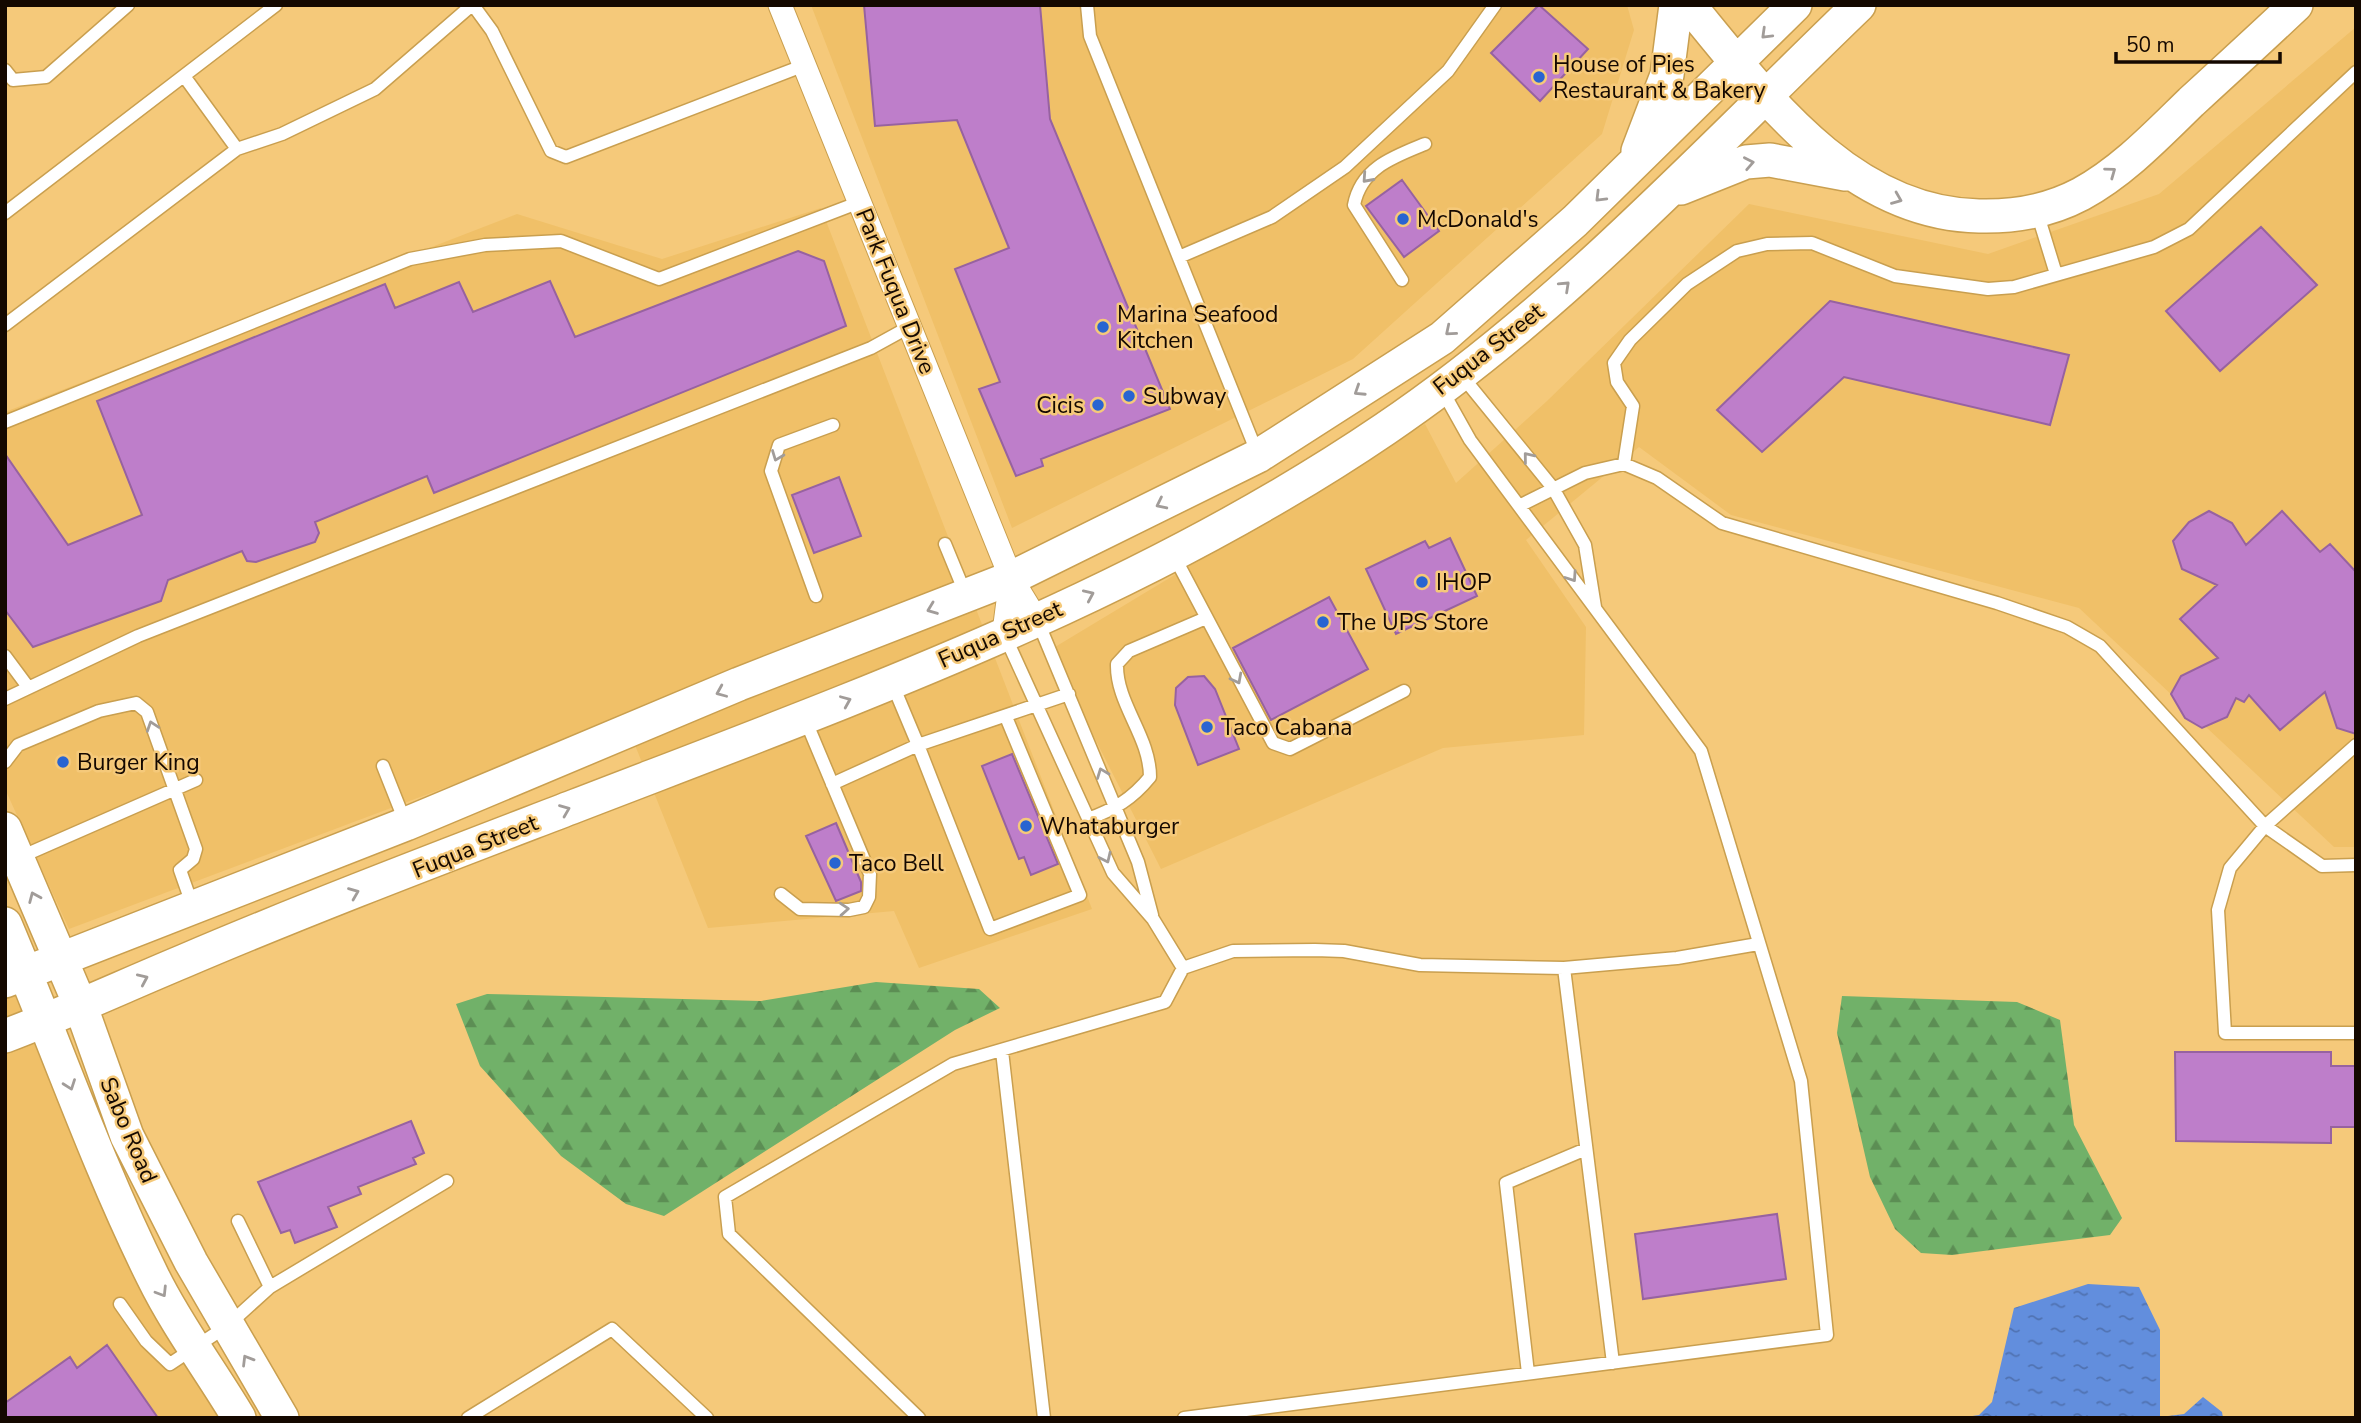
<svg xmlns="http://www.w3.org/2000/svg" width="2361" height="1423" font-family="'Nunito Sans',sans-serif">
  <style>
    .built { fill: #f0c068 }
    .forest { fill: url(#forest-firs) }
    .water { fill: url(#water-ripples) }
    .building { fill: #be7eca; stroke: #9762a0; stroke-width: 2 }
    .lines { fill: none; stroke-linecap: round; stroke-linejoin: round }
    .lane-casing { stroke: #c99f4f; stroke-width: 15 }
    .street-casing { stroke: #c99f4f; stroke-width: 25 }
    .secondary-casing { stroke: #c99f4f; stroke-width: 36 }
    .lane { stroke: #fff; stroke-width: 12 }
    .street { stroke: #fff; stroke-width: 23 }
    .secondary { stroke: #fff; stroke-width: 33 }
    .oneway { stroke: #a19c99 }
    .poi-dot { fill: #2964d1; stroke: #f5c97a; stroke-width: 2.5 }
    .labels { text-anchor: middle; stroke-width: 5; stroke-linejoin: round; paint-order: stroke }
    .poi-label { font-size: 23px; fill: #140800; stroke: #f5c97a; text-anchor: start }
    .street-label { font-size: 23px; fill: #140800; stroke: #f5c97a }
  </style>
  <defs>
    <pattern id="forest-firs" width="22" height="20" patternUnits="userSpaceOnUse" patternTransform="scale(1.75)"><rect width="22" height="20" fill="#71b169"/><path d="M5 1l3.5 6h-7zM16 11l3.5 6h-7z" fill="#5c8e54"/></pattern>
    <pattern id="water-ripples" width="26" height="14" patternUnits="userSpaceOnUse" patternTransform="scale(1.75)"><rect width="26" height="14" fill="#628edd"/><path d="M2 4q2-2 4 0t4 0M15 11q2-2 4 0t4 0" fill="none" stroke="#5072b1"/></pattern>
  </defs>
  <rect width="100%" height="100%" fill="#f5c97a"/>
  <path class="built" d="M 811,5 L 1627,5 L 1634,30 L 1602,134 L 1353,359 L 1012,528 Z
    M 2356,27 L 2356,847 L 2334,847 L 2079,608 L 1731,515 L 1639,447 L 1526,540 L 1586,627 L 1584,735 L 1443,748 L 1161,869 L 1050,650 L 1425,424 L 1456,483 L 1547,401 L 1749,204 L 1988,254 L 2159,194 Z
    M 821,208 L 1092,909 L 919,968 L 894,911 L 708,928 L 625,720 L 69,929 L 5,789 L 5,412 L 517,214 L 662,259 Z
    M 5,970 L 223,1418 L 5,1418 Z"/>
  <path class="forest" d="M 876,982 L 979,989 L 1000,1008 L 955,1030 L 664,1216 L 626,1204 L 561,1156 L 480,1066 L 456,1004 L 487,994 L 761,1001 Z
    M 1842,996 L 2017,1002 L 2060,1020 L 2074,1125 L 2122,1218 L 2110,1235 L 1952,1255 L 1921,1253 L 1895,1229 L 1870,1177 L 1837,1033 Z"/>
  <path class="water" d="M 2088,1284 L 2139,1287 L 2160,1330 L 2160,1417 L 2184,1414 L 2203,1397 L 2222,1412 L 2223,1418 L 1959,1418 L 1979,1415 L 1992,1402 L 2014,1308 Z"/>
  <path class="building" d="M 864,5 L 1040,5 L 1050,119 L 1170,409 L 1041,459 L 1043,466 L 1016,476 L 979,389 L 1000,382 L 955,269 L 1009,248 L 957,120 L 875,126 Z
    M 1539,5 L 1588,49 L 1540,101 L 1491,53 Z
    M 1402,180 L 1439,231 L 1404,257 L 1366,206 Z
    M 2261,227 L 2317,285 L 2220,371 L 2166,311 Z
    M 798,251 L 824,261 L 846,326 L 434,493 L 427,476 L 315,522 L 319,533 L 315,542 L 256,562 L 247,561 L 242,551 L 168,580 L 161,601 L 33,647 L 5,610 L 5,454 L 68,545 L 142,515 L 97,401 L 385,284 L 395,308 L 459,282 L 473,312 L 550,281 L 575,337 Z
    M 1830,301 L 2069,355 L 2050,425 L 1844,377 L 1762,452 L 1717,410 Z
    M 839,477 L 861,536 L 814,553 L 792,495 Z
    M 2209,511 L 2232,523 L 2246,545 L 2282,511 L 2320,552 L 2330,544 L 2356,572 L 2356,734 L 2337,728 L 2325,692 L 2280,730 L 2249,695 L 2244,702 L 2236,698 L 2227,717 L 2202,728 L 2185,718 L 2171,694 L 2181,676 L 2218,658 L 2180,619 L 2217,585 L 2182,569 L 2173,541 L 2189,522 Z
    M 1450,538 L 1477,596 L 1396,634 L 1366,569 L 1425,541 L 1429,548 Z
    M 1329,597 L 1368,669 L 1271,720 L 1233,648 Z
    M 1204,676 L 1215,689 L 1239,749 L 1198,765 L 1175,705 L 1176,688 L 1188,677 Z
    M 1012,754 L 1058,864 L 1031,875 L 1024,857 L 1019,859 L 982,766 Z
    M 836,823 L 861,882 L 861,891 L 836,901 L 806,836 Z
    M 2175,1052 L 2331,1052 L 2331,1066 L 2356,1066 L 2356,1127 L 2331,1127 L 2331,1143 L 2176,1141 Z
    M 411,1121 L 424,1153 L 413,1158 L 416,1164 L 358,1187 L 361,1194 L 328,1207 L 337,1227 L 295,1243 L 290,1230 L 281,1233 L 258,1182 Z
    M 1777,1214 L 1786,1279 L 1643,1299 L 1635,1234 Z
    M 107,1345 L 158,1418 L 5,1418 L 5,1403 L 70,1357 L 77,1368 Z"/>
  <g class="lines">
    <defs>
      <path id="lane" d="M 473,5 L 492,31 L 551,151 L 566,157 L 805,65
        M 1087,5 L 1090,36 L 1258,455
        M 5,70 L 13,80 L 46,77 L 128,5
        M 184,76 L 237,149
        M 2037,212 L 2056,274
        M 5,213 L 276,5
        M 1179,257 L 1272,217 L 1345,167 L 1448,71 L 1495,5
        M 1402,280 L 1354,205 C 1361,168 1393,157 1425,144
        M 5,325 L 237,149 L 282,134 L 375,89 L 472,5
        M 1462,376 L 1553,488 L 1585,545 L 1595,607
        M 5,422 L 410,259 L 485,245 L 561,241 L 659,279 L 860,202
        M 1624,464 L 1633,406 L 1617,382 L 1614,363 L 1630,340 L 1687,284 L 1737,251 L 1767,244 L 1812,243 L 1895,276 L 1988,289 L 2014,287 L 2154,247 L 2189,229 L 2356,72
        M 1519,506 L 1585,473 L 1624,464 L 1657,478 L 1722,523 L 1997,603 L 2067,627 L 2100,646 L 2265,826 L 2322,866 L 2356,865
        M 945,544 L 966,595
        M 1173,554 L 1273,743 L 1290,749 L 1404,691
        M 816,596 L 771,471 L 779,445 L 833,425
        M 1038,622 L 1138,862 L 1152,915
        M 5,656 L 28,687
        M 5,699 L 138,636 L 871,348 L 911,326
        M 1006,717 L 1080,895 L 990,929 L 918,745 L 1069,694
        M 2356,745 L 2265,826 L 2230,868 L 2218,910 L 2225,1033 L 2356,1033
        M 5,762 L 18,745 L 99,711 L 136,703 L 147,712 L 196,849 L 193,859 L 180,870 L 193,907
        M 383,766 L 406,824
        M 832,784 L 918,745 L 892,683
        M 1088,819 C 1115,809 1132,799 1150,777 C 1150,736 1116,704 1117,664 L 1129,651 L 1206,618
        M 18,858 L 196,780
        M 781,894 L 800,909 L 849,910 L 864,907 L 869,897 L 870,874 L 805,719
        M 1183,968 L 1233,951 L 1315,950 L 1344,951 L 1420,965 L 1564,968 L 1677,958 L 1758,944
        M 1564,968 L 1613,1363
        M 1002,1051 L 1044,1418
        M 238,1221 L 270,1287
        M 120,1304 L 146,1341 L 170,1364 L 227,1326 L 270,1287 L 447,1181
        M 1528,1373 L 1506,1183 L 1586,1149
        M 468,1418 L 612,1329 L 707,1418
        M 919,1418 L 729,1234 L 725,1197 L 953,1064 L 1165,1002 L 1183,968 L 1153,919 L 1113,873 L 1005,636
        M 1184,1418 L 1827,1335 L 1801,1081 L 1701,751 L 1470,440 L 1442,390"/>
      <path id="street" d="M 780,5 L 1011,578 L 1036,619
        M 1004,632 L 1011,578"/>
      <path id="secondary" d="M 1689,5 C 1764,96 1850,214 1979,216 C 2015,217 2049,211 2081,194 C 2123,171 2157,135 2191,102 C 2226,70 2261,38 2296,5
        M 1638,151 L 1667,75 L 1676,5
        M 1681,188 L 1746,162 L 1770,160 L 1845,174
        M 5,829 L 81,1007 L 127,1136 L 191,1262 L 282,1418
        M 5,924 C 55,1042 96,1162 153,1277 C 177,1326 211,1371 239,1418
        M 5,981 L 406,824 L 739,684 L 1011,578 L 1258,456 L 1442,338 L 1575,221 L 1795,5
        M 5,1036 C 66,1013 124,986 184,961 C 313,906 445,856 575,806 C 852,699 1138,597 1385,429 C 1561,310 1707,151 1859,5"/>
    </defs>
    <use href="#lane" class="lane-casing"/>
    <use href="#street" class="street-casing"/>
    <use href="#secondary" class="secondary-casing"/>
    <use href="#lane" class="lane"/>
    <use href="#street" class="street"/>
    <use href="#secondary" class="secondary"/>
  </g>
  <defs><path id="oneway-chevron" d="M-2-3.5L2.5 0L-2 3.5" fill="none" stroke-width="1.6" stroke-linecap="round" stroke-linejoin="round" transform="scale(1.75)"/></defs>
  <g class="oneway">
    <use href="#oneway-chevron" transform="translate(1766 34) rotate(136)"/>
    <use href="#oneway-chevron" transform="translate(1749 163) rotate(-11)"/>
    <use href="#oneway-chevron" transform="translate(2111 172) rotate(-36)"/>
    <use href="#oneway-chevron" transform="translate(1367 178) rotate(132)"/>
    <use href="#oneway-chevron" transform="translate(1600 197) rotate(135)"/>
    <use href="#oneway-chevron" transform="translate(1897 199) rotate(22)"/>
    <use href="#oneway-chevron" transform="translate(1565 286) rotate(-43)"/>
    <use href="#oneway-chevron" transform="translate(1450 331) rotate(140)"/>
    <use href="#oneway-chevron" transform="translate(1359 391) rotate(147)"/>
    <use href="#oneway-chevron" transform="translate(777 456) rotate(111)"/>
    <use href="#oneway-chevron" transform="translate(1528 457) rotate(-129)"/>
    <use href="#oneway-chevron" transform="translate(1161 504) rotate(154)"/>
    <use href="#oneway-chevron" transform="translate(1572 577) rotate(56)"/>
    <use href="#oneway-chevron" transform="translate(1089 595) rotate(-24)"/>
    <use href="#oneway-chevron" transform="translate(932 609) rotate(159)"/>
    <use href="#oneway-chevron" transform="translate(1237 679) rotate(62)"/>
    <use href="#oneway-chevron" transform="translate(721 692) rotate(157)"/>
    <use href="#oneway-chevron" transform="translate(846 701) rotate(-23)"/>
    <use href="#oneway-chevron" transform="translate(152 726) rotate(-109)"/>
    <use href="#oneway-chevron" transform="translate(1102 773) rotate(-111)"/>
    <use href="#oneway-chevron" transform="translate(565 810) rotate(-22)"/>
    <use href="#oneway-chevron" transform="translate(1106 858) rotate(65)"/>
    <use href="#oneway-chevron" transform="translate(354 893) rotate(-22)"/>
    <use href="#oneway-chevron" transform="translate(34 897) rotate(-113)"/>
    <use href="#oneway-chevron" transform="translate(844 909) rotate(-4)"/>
    <use href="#oneway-chevron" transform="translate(143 979) rotate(-24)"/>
    <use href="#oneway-chevron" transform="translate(70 1085) rotate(70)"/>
    <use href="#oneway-chevron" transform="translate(162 1292) rotate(58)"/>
    <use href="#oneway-chevron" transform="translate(247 1360) rotate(-121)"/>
  </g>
  <g class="poi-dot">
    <circle cx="1539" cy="77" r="7"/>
    <circle cx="1403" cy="219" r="7"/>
    <circle cx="1103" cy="327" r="7"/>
    <circle cx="1129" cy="396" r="7"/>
    <circle cx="1098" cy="405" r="7"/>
    <circle cx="1422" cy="582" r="7"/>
    <circle cx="1323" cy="622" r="7"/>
    <circle cx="1207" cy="727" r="7"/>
    <circle cx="63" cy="762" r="7"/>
    <circle cx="1026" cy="826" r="7"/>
    <circle cx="835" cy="863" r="7"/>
  </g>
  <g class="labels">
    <g class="poi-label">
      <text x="1553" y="72">House of Pies<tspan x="1553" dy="26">Restaurant &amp; Bakery</tspan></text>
      <text x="1417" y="227">McDonald's</text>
      <text x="1117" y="322">Marina Seafood<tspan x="1117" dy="26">Kitchen</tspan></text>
      <text x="1143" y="404">Subway</text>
      <text x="1084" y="413" text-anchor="end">Cicis</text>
      <text x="1436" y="590">IHOP</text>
      <text x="1337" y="630">The UPS Store</text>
      <text x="1221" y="735">Taco Cabana</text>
      <text x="77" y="770">Burger King</text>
      <text x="1040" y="834">Whataburger</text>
      <text x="849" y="871">Taco Bell</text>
    </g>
    <g class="street-label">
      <text transform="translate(896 291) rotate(68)" y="8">Park Fuqua Drive</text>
      <text transform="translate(1488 349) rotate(-38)" y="8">Fuqua Street</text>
      <text transform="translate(1000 634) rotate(-24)" y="8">Fuqua Street</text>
      <text transform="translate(475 846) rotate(-22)" y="8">Fuqua Street</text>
      <text transform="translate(129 1130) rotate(67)" y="8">Sabo Road</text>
    </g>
  </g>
  <rect width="2361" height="1423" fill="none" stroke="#140800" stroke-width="14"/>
  <path d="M2116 52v10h164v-10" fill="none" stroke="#140800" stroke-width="3.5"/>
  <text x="2126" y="52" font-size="21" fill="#140800" stroke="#f5c97a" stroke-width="5" paint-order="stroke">50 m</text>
</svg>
